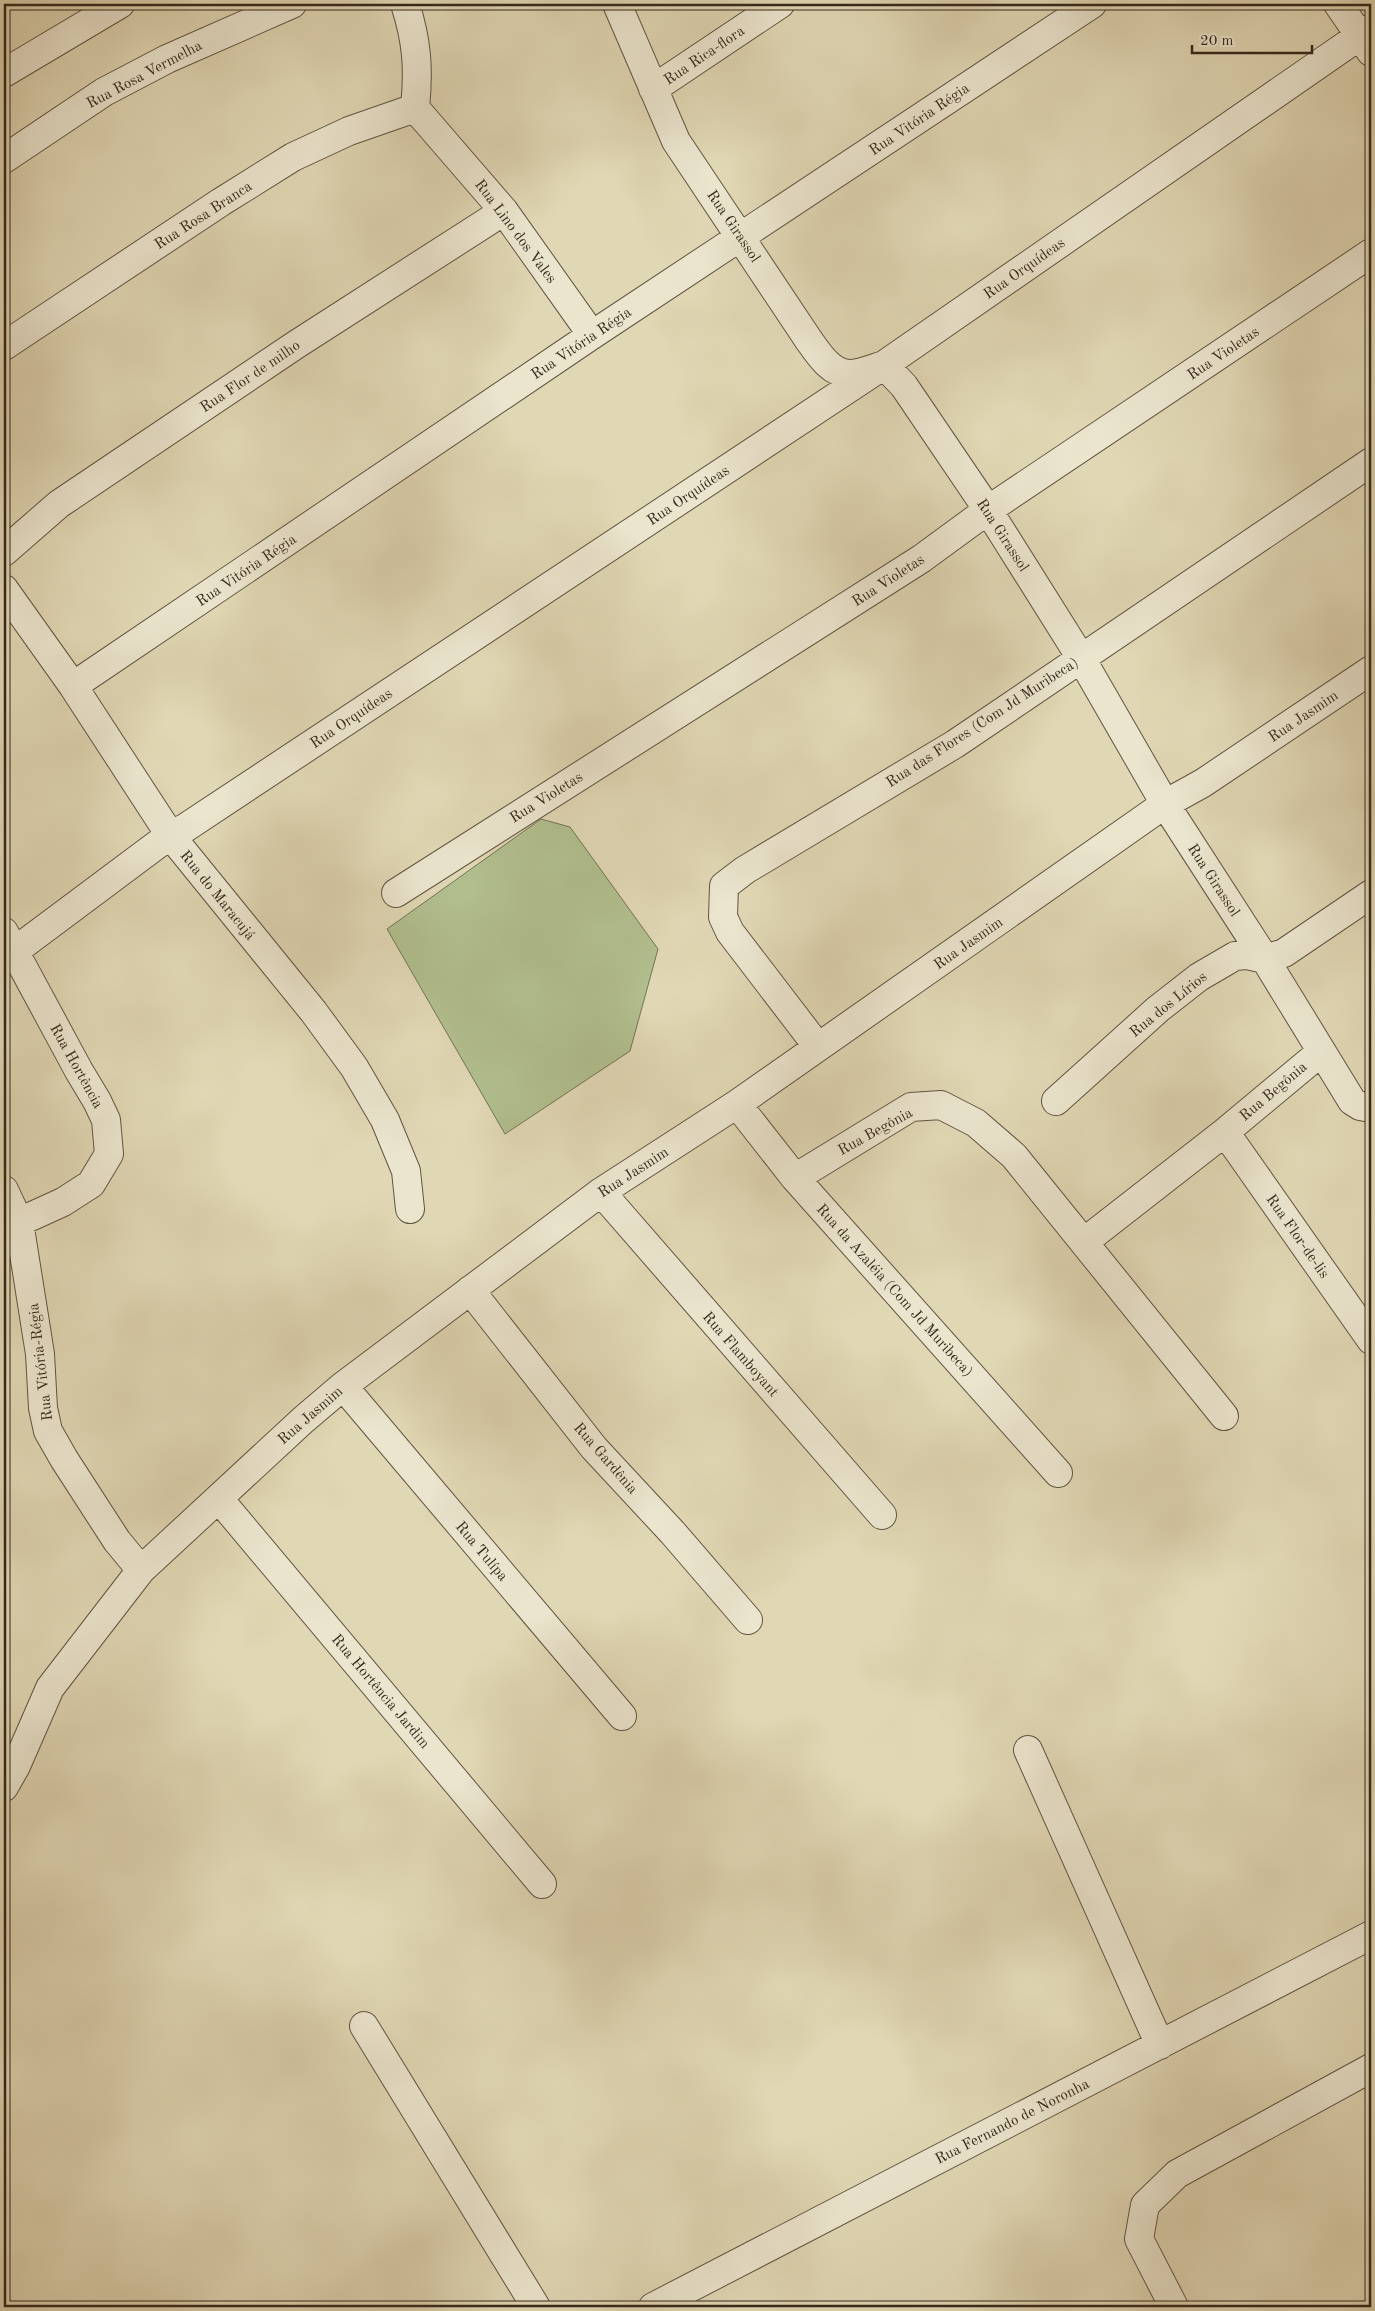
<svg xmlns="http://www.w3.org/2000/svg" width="1375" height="2311" font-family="'Old Standard TT',serif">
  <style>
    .green { fill: #b1be8e; stroke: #737355 }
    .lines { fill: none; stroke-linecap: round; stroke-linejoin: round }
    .minor-casing { stroke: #605442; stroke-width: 30 }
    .minor { stroke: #ebe5ce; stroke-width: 28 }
    .labels { text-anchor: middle; stroke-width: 4; stroke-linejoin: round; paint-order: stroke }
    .street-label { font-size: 15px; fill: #35281c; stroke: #ebe5ce }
  </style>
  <rect width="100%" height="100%" fill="#e0d7b4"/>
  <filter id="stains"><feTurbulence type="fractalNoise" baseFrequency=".004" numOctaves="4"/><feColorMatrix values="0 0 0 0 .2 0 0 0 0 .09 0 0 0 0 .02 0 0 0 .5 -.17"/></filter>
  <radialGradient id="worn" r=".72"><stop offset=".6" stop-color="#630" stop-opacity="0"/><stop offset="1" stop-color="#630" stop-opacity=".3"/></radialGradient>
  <path class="green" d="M 541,819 L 570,827 L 658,949 L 630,1051 L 505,1134 L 387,929 Z"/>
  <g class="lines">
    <defs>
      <path id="minor" d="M 405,4 C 417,41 419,69 415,108
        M 617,4 L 676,141 L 808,339 C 818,353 830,373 849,374 C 860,374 874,368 884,365 L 904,386 L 988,510 L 1081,658 L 1165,804 L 1265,959 L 1352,1101 L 1360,1106 L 1371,1108
        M 1338,4 L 1371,52
        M 4,73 L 120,4
        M 653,89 L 780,4
        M 415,108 L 504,211 L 592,335
        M 4,159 L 104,92 L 167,59 L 292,4
        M 4,346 L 221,202 L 293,157 L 349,131 L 415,108
        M 4,552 L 59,504 L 297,344 L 504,211
        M 4,589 L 73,686 L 170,835 L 313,1011 L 354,1067 L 385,1120 L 406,1171 L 410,1209
        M 73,686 L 592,335 L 1092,4
        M 396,893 L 921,559 L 988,510 L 1371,253
        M 4,932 L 79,1071 L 97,1101 L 106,1120 L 109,1154 L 91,1184 L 63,1202 L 19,1222
        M 4,959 L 170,835 L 185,828 L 884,365 L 1371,28
        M 818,1047 L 730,932 L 723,917 L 724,886 L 745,870 L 955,744 L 1371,462
        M 1056,1101 L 1158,1009 L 1199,977 L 1235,956 L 1247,955 L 1265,959 L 1284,953 L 1371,894
        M 737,1104 L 795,1178 L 1058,1473
        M 1225,1132 L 1371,1340
        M 795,1178 L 911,1107 L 941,1105 L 976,1123 L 1014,1156 L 1224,1416
        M 4,1190 L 19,1222 L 40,1354 L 43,1408 L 48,1431 L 64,1459 L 117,1541 L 141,1570
        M 601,1192 L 882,1515
        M 1084,1242 L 1225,1132 L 1321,1052
        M 470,1290 L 594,1448 L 673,1533 L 748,1620
        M 343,1386 L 622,1716
        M 219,1499 L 542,1884
        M 1028,1750 L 1160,2045
        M 4,1787 L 16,1766 L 50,1688 L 141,1570 L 303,1420 L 343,1386 L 601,1192 L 737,1104 L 1165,804 L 1203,783 L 1371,670
        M 364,2026 L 536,2307
        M 653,2307 L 1371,1935
        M 1174,2307 L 1139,2239 L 1145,2205 L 1177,2174 L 1371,2068"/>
    </defs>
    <use href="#minor" class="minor-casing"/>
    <use href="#minor" class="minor"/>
  </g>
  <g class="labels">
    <g class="street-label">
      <text transform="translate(704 55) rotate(-34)" y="5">Rua Rica-flora</text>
      <text transform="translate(144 74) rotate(-28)" y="5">Rua Rosa Vermelha</text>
      <text transform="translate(919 119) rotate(-34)" y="5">Rua Vitória Régia</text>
      <text transform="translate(203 215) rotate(-33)" y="5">Rua Rosa Branca</text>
      <text transform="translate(734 226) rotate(56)" y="5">Rua Girassol</text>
      <text transform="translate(516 231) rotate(53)" y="5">Rua Lino dos Vales</text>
      <text transform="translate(1024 268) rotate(-35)" y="5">Rua Orquídeas</text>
      <text transform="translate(581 343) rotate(-34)" y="5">Rua Vitória Régia</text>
      <text transform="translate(1223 353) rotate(-34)" y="5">Rua Violetas</text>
      <text transform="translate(250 376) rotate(-34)" y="5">Rua Flor de milho</text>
      <text transform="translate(688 495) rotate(-34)" y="5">Rua Orquídeas</text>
      <text transform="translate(1003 535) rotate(57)" y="5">Rua Girassol</text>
      <text transform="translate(246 570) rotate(-34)" y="5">Rua Vitória Régia</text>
      <text transform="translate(888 580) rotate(-33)" y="5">Rua Violetas</text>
      <text transform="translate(1303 716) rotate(-34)" y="5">Rua Jasmim</text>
      <text transform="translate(351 718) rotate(-34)" y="5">Rua Orquídeas</text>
      <text transform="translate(982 722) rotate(-33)" y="5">Rua das Flores (Com Jd Muribeca)</text>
      <text transform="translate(546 797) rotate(-32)" y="5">Rua Violetas</text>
      <text transform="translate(1214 880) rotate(57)" y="5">Rua Girassol</text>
      <text transform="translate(218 895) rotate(51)" y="5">Rua do Maracujá</text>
      <text transform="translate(968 943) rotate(-35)" y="5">Rua Jasmim</text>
      <text transform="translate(1168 1004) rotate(-39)" y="5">Rua dos Lírios</text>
      <text transform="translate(77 1066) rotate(61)" y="5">Rua Hortência</text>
      <text transform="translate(1273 1091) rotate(-40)" y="5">Rua Begônia</text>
      <text transform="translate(875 1131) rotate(-29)" y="5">Rua Begônia</text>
      <text transform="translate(633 1172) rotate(-33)" y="5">Rua Jasmim</text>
      <text transform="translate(1298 1236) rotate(55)" y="5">Rua Flor-de-lis</text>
      <text transform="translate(895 1290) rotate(48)" y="5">Rua da Azaléia (Com Jd Muribeca)</text>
      <text transform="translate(741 1354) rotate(49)" y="5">Rua Flamboyant</text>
      <text transform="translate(40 1362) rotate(-97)" y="5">Rua Vitória-Régia</text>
      <text transform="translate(310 1415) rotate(-41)" y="5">Rua Jasmim</text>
      <text transform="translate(606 1458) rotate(49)" y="5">Rua Gardênia</text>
      <text transform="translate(482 1551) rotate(50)" y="5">Rua Tulípa</text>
      <text transform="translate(381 1691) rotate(50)" y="5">Rua Hortência Jardim</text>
      <text transform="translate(1012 2121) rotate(-27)" y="5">Rua Fernando de Noronha</text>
    </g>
  </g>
  <rect width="1375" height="2311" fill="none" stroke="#e0d7b4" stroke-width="20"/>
  <rect x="5" y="5" width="1365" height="2301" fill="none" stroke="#35281c" stroke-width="2.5"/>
  <rect x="10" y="10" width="1355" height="2291" fill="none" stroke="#35281c"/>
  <path d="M1192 45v8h120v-8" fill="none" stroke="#35281c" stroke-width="2.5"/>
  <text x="1200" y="45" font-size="15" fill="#35281c" stroke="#ebe5ce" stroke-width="4" paint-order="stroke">20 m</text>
  <rect width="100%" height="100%" filter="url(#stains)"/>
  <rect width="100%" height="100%" fill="url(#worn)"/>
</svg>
